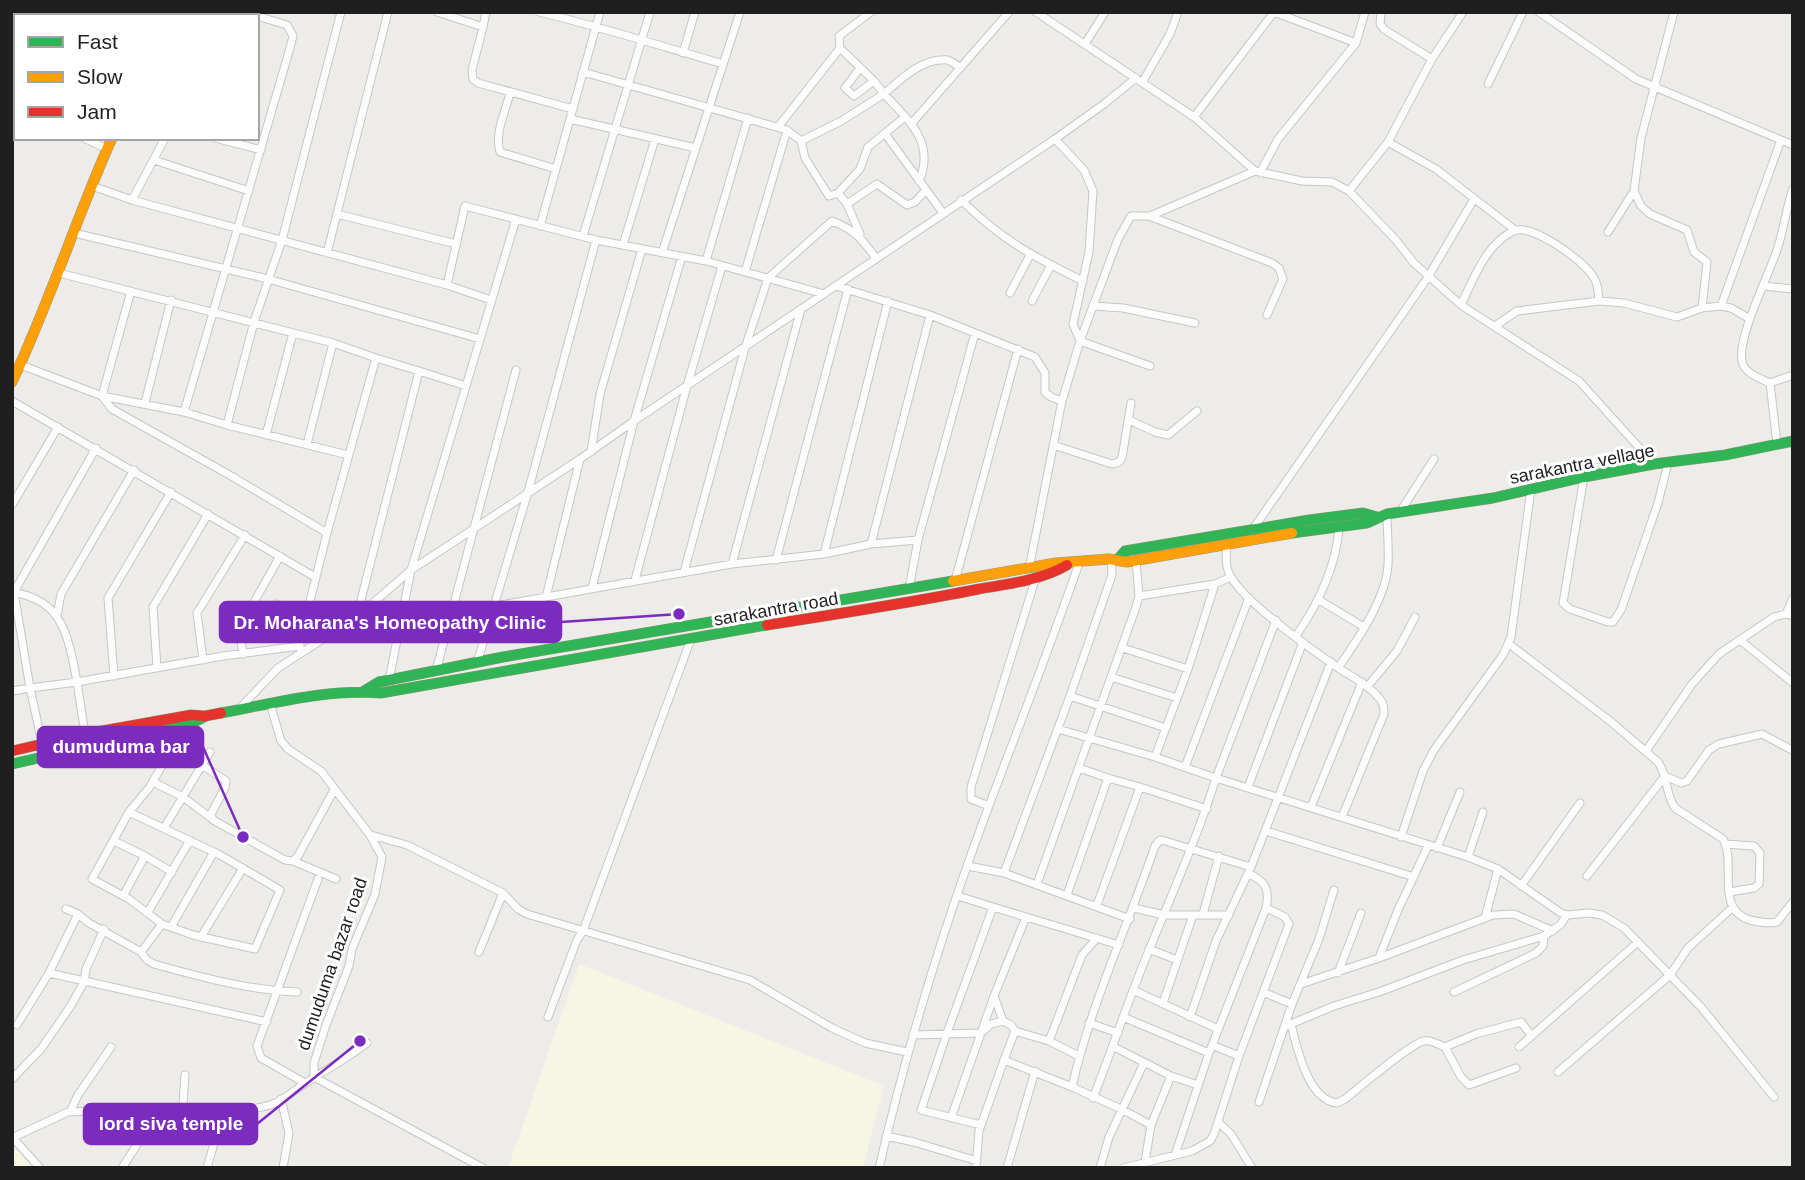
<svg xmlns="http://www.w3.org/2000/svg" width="1805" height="1180" font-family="Arial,sans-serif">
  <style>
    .education { fill: #f6f6e3 }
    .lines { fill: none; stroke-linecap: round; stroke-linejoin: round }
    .street-casing { stroke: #c6c6c4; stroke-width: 9 }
    .fast-casing { stroke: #96987e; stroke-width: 11 }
    .slow-casing { stroke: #96987e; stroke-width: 11 }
    .jam-casing { stroke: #96987e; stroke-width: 11 }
    .street { stroke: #fcfcfc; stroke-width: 7 }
    .fast { stroke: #30b455; stroke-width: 10 }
    .slow { stroke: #ff9f0a; stroke-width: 10 }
    .jam { stroke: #e5322d; stroke-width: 10 }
    .labels { text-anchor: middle; stroke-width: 6; stroke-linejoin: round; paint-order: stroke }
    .street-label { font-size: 18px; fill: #1f1f1f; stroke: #fff }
    .leader { fill: none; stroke: #7b2cbf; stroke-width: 2.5 }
    .callout-dot { fill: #7b2cbf; stroke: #fff; stroke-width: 2.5 }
    .callout { fill: #7b2cbf; stroke: #7b2cbf; stroke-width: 2.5 }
    .callout-label { font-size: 19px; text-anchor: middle; font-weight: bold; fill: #fff }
  </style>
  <rect width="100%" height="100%" fill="#edece8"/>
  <path class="education" d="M 579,964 L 884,1086 L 863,1168 L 508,1168 Z
    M 12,1146 L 33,1168 L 12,1168 Z"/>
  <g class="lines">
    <defs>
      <path id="street" d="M 138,12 L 145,16
        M 229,12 L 230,16
        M 244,12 L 255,16
        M 437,12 L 483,27 L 486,12
        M 539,12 C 601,27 661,46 723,64
        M 1036,12 L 1194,117 L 1255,171 L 1302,181 L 1332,182 L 1349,191 L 1395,239 L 1414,263 L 1461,305 L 1579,381 L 1654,464
        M 1274,12 L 1356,43
        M 1381,12 L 1380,24 L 1385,30 L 1432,59
        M 1539,12 L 1636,79 L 1793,145
        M 1674,12 L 1641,138 L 1634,191 L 1641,206 L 1650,214 L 1687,230 L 1694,252 L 1707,262 L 1702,308
        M 41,16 L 43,12
        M 483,27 L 472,70 L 473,79 L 478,83 L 573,109
        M 1085,44 L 1105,12
        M 840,48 L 839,36 L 871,12
        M 683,53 L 695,12
        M 12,57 L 16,58
        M 860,68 L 845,88 L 854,96 L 874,81
        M 583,72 L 787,130 L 745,272
        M 1143,81 L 1170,34 L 1178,12
        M 12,82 L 16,73
        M 1488,84 L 1523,12
        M 510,93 C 506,110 494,134 500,152 L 556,169
        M 1194,117 L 1274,12
        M 570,119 L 696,148
        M 912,123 L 1009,12
        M 778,127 L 840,48 L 874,81 L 884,94 C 902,78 922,58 948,60 L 960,67
        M 787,130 L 801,141 L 841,121 L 884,94 C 908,120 936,142 919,181
        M 886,135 L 943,213
        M 84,138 L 107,149
        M 215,138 L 261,150
        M 1055,139 L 1084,170 L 1093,191 L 1089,252 L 1073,324 L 1080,341 L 1150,366
        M 801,141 L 805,158 L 829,196 L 838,193 L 847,204 L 860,234
        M 1388,142 L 1436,169 L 1515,230
        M 154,160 L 249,191
        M 1260,173 L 1278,139 L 1356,43 L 1365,12
        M 92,186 L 132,200 L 447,285 L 465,206 L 596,240 L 706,261 L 824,294
        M 1793,189 C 1786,208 1784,228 1778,247 C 1770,273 1737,337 1742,361 C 1744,373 1759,378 1770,383 L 1793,375
        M 1349,191 L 1388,142 L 1432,59 L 1463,12
        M 838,193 L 860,169 L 868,147 L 905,117
        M 132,200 L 165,138
        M 961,200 C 1002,240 1032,256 1083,281
        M 847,204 L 877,184 L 907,205 L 915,202 L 925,191
        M 337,214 L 456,244
        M 1150,216 L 1255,171
        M 540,226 L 600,12
        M 1608,232 L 1634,191
        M 74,233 L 268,279 L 480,339
        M 583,236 L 650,12
        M 623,245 L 655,139
        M 327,253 L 388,12
        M 662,253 L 740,12
        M 706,261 L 748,118
        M 59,273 L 333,343 L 376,358 L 327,533
        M 447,285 L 491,300
        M 836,286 L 930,315 L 1035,357 L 1045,373 L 1045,392 L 1051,397 L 1062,401
        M 1764,286 L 1793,289
        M 131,291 L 102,396 L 112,409 L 233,477 L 327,533 L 306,617
        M 1010,293 L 1030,255
        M 1032,301 L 1051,265
        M 1461,305 C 1473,280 1487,242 1514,231 C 1532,223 1582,260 1592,275 C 1598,282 1598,291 1599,301
        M 1093,306 L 1123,308 L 1195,323
        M 1721,306 L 1781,140
        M 1495,326 L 1517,311 L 1599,301 L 1624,303 L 1677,317 L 1702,308 L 1721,306 L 1731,308 L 1750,319
        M 376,358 L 419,371
        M 21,365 L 102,396 L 184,412 L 227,425 L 348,455
        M 1770,383 L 1777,444
        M 12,401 L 315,577
        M 145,403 L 171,300
        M 184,412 L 290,48 L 293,36 L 287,25 L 257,16
        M 1129,420 L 1155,432 L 1168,435 L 1197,411
        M 227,425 L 254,322 L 282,240 L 341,12
        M 266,435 L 293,333
        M 307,444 L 333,343
        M 1053,445 L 1112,464 C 1120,463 1122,460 1123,452 L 1131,403
        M 591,452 L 600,394 L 642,249
        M 1584,477 L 1563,603 L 1570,609 L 1608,622 L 1613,622 L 1621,610 L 1658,503 L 1668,463
        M 12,505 L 58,427
        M 1400,512 L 1434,459
        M 1253,529 L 1428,277 L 1474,199
        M 871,544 L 930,315
        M 1227,545 C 1226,556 1225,568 1231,577 C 1246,603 1311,649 1337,667 C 1352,677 1369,685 1380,699 C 1384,704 1384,708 1384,714 L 1342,817
        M 824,554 L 888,301
        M 776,560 L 848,289
        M 732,564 L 801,309
        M 1029,569 L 1062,401 L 1080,341 L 1118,239 L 1131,216 L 1149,216 L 1272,263 L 1279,268 L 1283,279 L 1267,315
        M 684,572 L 745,348 L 768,278 L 832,221 C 855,230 861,238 876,258
        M 635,580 L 687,386 L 722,266
        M 955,581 L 1018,349
        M 592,588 L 634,421 L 682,256
        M 909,589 L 918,540
        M 12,590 C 19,595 25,594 33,598 C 67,611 71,652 77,682 L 223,656 L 300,646
        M 1139,596 L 1215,584 L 1231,577
        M 546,597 L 580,459
        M 1319,600 L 1364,627
        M 276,604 L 306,617 L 300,635 L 300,648
        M 495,606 L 732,564 L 824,554 L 871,544 L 918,540 L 975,333
        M 1786,614 L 1793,598
        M 57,616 L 61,594 L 134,470
        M 357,616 L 419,371 L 466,386
        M 1276,620 L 1216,778 L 1468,857 L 1498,869 L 1561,913 L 1567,915 L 1589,913 L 1602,915 L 1624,928 L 1701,1007 L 1774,1097
        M 1296,636 C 1318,604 1336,568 1339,528
        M 1740,640 L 1793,683
        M 1509,644 L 1610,721 L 1658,762 C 1668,775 1665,794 1675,808 L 1723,839 C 1737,863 1714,909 1750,920 C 1759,922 1768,924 1777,922 L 1793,902
        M 1123,648 L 1188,669
        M 243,654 L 239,629 L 280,556
        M 203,660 L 197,613 L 245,535
        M 477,663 L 528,492 L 596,240
        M 157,668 L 153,607 L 208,514
        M 1338,668 C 1357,641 1387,597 1388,564 C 1389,547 1387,530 1387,514
        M 436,671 L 516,370
        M 114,676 L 108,598 L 171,492
        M 1111,677 L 1177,698
        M 389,680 L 411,570 L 516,219
        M 1367,687 L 1397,651 L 1415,617
        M 12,691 L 30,688 L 14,592 L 96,448
        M 1070,696 L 1166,728
        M 270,703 L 281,741 L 288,749 L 321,771 L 370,835 L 382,857 L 375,894 L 352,949 L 349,966 L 326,1025 L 314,1063 L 314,1077 L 483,1168
        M 240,708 L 278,668 L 357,617 L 411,570 L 580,459 L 634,421 L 1055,139 L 1104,104 L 1136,78
        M 1058,729 L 1155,757
        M 42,743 L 30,688 L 77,682 L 85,734
        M 1646,751 L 1692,684 L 1719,654 L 1774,617 L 1786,614 L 1793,616
        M 202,765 L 226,781 L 225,788 L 211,814 L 213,820 L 285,860 L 293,861 L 298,856 L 334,790
        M 1185,767 L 1249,598
        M 153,782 L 183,797 L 211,818
        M 1140,787 L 1207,809
        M 1248,787 L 1303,642
        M 989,806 L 971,799 L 971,787 L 1036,577
        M 1311,807 L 1362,682
        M 129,812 L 220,855 L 280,890 L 255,949 L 193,935 L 162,924
        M 164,828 L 210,752
        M 1266,831 L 1414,877
        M 371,835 L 407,845 L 503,893 L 518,909 L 527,914 L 750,980 L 832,1028 L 865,1043 L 907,1052
        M 1401,837 L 1423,771 L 1434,750 L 1503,655 L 1511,637 L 1531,489
        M 114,841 L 145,856 L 123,896
        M 1725,844 L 1754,846 L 1760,853 L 1759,884 L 1754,888 L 1729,892
        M 1437,848 L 1460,792
        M 145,856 L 172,872
        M 1468,857 L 1483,812
        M 293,861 L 336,879
        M 968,866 L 1004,873 L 1070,696 L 1112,575 L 1111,559
        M 1004,873 L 1130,919
        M 1587,876 L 1665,776 L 1681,783 L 1687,781 L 1709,750 L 1719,744 L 1762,734 L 1792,750
        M 1037,884 L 1136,607 L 1139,596 L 1136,560
        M 1521,886 L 1580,803
        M 1067,895 L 1108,778 L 1079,768
        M 958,896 L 993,907 L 947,1033 L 921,1110 L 981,1125
        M 1097,905 L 1140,787 L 1108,778
        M 1134,908 L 1164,915 L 1229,915
        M 66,909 L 78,914 L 89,923 L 141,952 L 162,924 L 129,899 L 92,879 L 129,812 L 149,788 L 186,725
        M 148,912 L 190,840
        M 78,914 L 49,973 L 267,1022
        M 1203,914 L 1219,856
        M 1026,917 L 1119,945
        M 1485,918 L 1498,869
        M 171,927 L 214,852
        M 201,937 L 243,868
        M 1149,949 L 1177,960
        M 141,952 L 147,960 L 154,964 C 200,977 248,990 297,992
        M 479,952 L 503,893
        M 1379,958 L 1398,910 L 1428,846
        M 1338,973 L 1361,913
        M 1301,984 L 1379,958 L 1493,915 L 1514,914 L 1553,931
        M 1133,990 L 1218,1029
        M 1454,992 L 1536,953 L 1543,946 L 1544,936
        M 1265,993 L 1292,1004
        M 994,996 L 1003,1021 L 1011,1025 L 1015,1031 L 1049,1041 L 1079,1056
        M 1163,1003 L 1193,915
        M 548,1017 L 577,940 L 583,931 L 691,639
        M 1123,1017 L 1209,1053
        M 1190,1017 L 1216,941 L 1251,867 L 1331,662
        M 1089,1023 L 1118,1033
        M 1291,1024 C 1297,1048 1308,1100 1337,1103 L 1345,1099 C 1359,1088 1411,1043 1424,1041 C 1432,1039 1438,1045 1445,1047 L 1476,1034 L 1521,1022 L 1532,1036
        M 17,1025 L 49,973
        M 1286,1026 L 1334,1006 L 1382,991 L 1463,960 L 1544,936 L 1560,925 L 1567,915
        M 913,1035 L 981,1033 L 991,1024 L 1003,1021
        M 1049,1041 L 1082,955 L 1097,938
        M 1212,1045 L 1239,1056
        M 1114,1047 L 1171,1076 L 1198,1085
        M 1445,1047 L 1461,1077 L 1469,1085 L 1516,1068
        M 1519,1047 L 1638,942
        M 1004,1060 L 1015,1031
        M 1558,1072 L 1670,975 L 1688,948 L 1732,908
        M 185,1075 L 182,1117 C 212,1112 241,1113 270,1105 C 283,1102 295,1089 307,1082 C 327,1069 348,1058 367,1043
        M 12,1079 L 41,1049 L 70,1007 L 84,982 L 86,969 L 104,929
        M 305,1083 L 261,1058 L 257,1046 L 318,879
        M 1093,1098 C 1113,1048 1129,997 1150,948 C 1173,891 1198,836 1216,778 L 1155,757 L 1188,669 L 1215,584
        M 281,1099 L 289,1133 L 283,1168
        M 1259,1102 L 1292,1004 L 1319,939 L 1334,890
        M 70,1112 L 78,1095 L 111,1047
        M 951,1118 L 994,996 L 1026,917 L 993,907
        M 1218,1122 L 1231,1134 L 1252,1168
        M 1151,1125 L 1121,1109 L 1072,1087 C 1091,1003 1128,926 1155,846 L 1160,840 L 1165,841 L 1251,867
        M 886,1136 L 914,1142 L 977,1161
        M 12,1138 L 68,1112 L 92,1111 L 149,1126 L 182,1117
        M 13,1138 L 40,1168
        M 1175,1155 L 1209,1053 L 1266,908 C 1270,889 1266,882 1248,873
        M 1145,1162 L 1151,1125 L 1171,1076
        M 122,1168 L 149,1126
        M 207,1168 L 213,1147 L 217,1113
        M 879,1168 C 904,1061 935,955 972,852 C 1007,755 1046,660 1079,563
        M 976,1168 L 979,1131 L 1004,1060 L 1072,1087
        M 1007,1168 L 1035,1071
        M 1100,1168 L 1109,1137 L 1144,1063
        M 1123,1168 L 1192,1151 L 1210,1141 L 1214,1134 L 1239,1056 L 1289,924 L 1285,917 L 1266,908"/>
      <path id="fast" d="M 170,16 L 172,12
        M 1292,533 L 1367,523 L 1387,514 L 1493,498 L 1584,477 L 1654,464 L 1725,455 L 1793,441
        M 1118,559 L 1125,551 L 1309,520 L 1363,513 L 1377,517
        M 364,691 L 379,682 L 503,657 L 953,581
        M 221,713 C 275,703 326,689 381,693 L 767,625
        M 12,764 L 192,723 L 204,717"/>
      <path id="slow" d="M 12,382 C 50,302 76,218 112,138
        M 953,581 L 1056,563 L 1109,559 L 1127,562 L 1292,533"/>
      <path id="jam" d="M 767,625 C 838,614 909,603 979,589 C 1008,584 1042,580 1067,565
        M 12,751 L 85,734 L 191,715 L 205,716 L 221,713"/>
    </defs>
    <use href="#street" class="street-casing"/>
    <use href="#fast" class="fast-casing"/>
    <use href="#slow" class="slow-casing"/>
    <use href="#jam" class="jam-casing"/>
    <use href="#street" class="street"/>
    <use href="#fast" class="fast"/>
    <use href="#slow" class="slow"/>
    <use href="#jam" class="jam"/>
  </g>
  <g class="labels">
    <g class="street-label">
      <text transform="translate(1582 464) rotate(-11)" y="6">sarakantra vellage</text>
      <text transform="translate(776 609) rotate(-10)" y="6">sarakantra road</text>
      <text transform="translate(332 964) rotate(-71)" y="6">dumuduma bazar road</text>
    </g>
  </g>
  <path class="leader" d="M679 614L561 622M243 837L203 747M360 1041L257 1124"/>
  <g class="callout-dot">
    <circle cx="679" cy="614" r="7"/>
    <circle cx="243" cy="837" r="7"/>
    <circle cx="360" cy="1041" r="7"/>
  </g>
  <g class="callout">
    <rect x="220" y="602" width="341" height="40" rx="7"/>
    <rect x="38" y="727" width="165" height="40" rx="7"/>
    <rect x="84" y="1104" width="173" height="40" rx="7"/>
  </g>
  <g class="callout-label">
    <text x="390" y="629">Dr. Moharana's Homeopathy Clinic</text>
    <text x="121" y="753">dumuduma bar</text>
    <text x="171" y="1130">lord siva temple</text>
  </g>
  <rect width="1805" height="1180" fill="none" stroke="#1f1f1f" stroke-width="28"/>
  <rect x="14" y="14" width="245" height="126" fill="#ffffff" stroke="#a5a5a5" stroke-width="2"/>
  <rect x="28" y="37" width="35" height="10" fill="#30b455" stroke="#a5a5a5" stroke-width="2"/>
  <text x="77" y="49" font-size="21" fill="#1f1f1f">Fast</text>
  <rect x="28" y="72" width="35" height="10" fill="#ff9f0a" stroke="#a5a5a5" stroke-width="2"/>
  <text x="77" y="84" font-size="21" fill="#1f1f1f">Slow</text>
  <rect x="28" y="107" width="35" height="10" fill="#e5322d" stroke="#a5a5a5" stroke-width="2"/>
  <text x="77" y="119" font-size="21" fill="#1f1f1f">Jam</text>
</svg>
